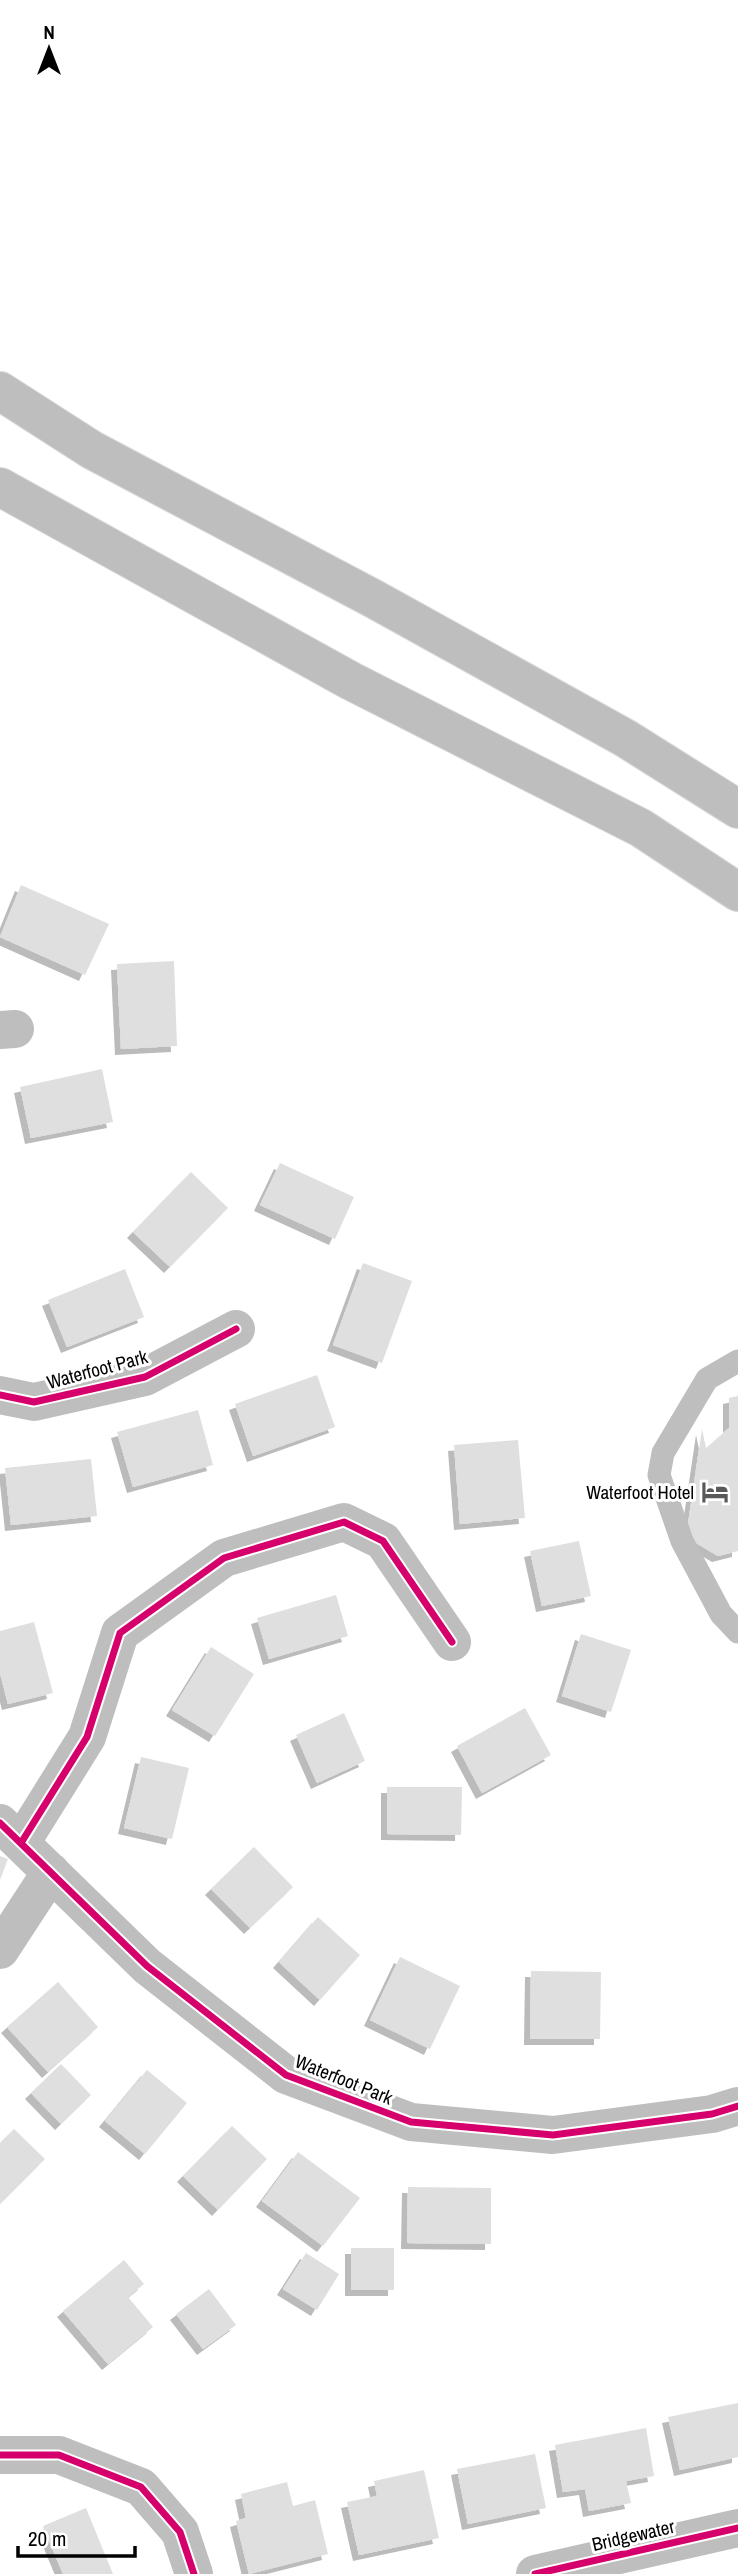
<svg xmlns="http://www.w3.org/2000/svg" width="738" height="2574" font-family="'Archivo Narrow',sans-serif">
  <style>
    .building { fill: #dfdfdf; filter: url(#shadow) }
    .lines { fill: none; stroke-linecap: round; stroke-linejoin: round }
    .highway-casing { stroke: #dbdbdb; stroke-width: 40 }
    .lane { stroke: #bebebe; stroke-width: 23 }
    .street { stroke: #bebebe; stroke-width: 38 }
    .highway { stroke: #bebebe; stroke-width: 38 }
    .cycleway-casing { stroke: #fff; stroke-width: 11 }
    .cycleway { stroke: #d6006c; stroke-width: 7 }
    .labels { text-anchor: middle; stroke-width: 6; stroke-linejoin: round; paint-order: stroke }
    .street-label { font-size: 19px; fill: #000; stroke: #fff }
    .poi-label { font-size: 19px; fill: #000; stroke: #fff; text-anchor: end }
  </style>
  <defs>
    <filter id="shadow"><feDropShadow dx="-6" dy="6" stdDeviation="0" flood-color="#0004"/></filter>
  </defs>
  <rect width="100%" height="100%" fill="#fff"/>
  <path class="building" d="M 21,885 L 109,924 L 85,975 L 0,937 Z
    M 174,961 L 177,1046 L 121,1049 L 117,964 Z
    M 102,1069 L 113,1122 L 31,1138 L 20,1087 Z
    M 280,1163 L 354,1197 L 335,1239 L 260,1205 Z
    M 191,1172 L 228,1208 L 170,1267 L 133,1232 Z
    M 363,1263 L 412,1281 L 382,1363 L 333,1345 Z
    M 125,1269 L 144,1317 L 67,1347 L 48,1300 Z
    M 317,1375 L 335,1427 L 253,1456 L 235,1404 Z
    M 738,1396 L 738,1551 L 718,1556 L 686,1537 L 702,1429 L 706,1448 L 729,1428 L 729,1398 Z
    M 198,1410 L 213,1465 L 133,1487 L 117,1432 Z
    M 518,1440 L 525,1518 L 460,1524 L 454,1445 Z
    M 91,1459 L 97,1516 L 11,1525 L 5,1468 Z
    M 579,1541 L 591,1596 L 542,1606 L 530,1551 Z
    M 336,1595 L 348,1636 L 269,1659 L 257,1618 Z
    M 34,1622 L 53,1693 L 8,1704 L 0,1673 L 0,1631 Z
    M 581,1634 L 631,1650 L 611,1712 L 562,1696 Z
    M 211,1647 L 254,1674 L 215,1736 L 172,1710 Z
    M 525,1708 L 551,1755 L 482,1793 L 457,1746 Z
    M 344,1713 L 365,1761 L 317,1783 L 296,1735 Z
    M 141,1757 L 189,1768 L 172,1839 L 124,1828 Z
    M 387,1787 L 462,1787 L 461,1835 L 387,1834 Z
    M 254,1847 L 293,1887 L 250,1928 L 211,1889 Z
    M 0,1856 L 8,1859 L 0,1880 Z
    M 318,1917 L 360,1955 L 320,2000 L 279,1962 Z
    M 400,1957 L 460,1986 L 430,2049 L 370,2020 Z
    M 531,1971 L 601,1972 L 600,2039 L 530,2039 Z
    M 58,1982 L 98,2027 L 48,2072 L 7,2027 Z
    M 61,2064 L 91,2095 L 61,2124 L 31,2093 Z
    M 147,2070 L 187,2103 L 145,2154 L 105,2121 Z
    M 232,2126 L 267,2159 L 218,2210 L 183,2176 Z
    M 14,2129 L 45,2159 L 0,2204 L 0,2143 Z
    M 298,2152 L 360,2198 L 323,2246 L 262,2201 Z
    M 408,2187 L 491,2188 L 491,2244 L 407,2243 Z
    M 351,2248 L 394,2248 L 394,2290 L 351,2290 Z
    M 306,2253 L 339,2274 L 317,2310 L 283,2289 Z
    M 124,2260 L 144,2284 L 128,2297 L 153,2327 L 108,2364 L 63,2311 Z
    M 209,2289 L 236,2325 L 203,2349 L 176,2314 Z
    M 738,2403 L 738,2457 L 680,2470 L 668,2417 Z
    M 646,2428 L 654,2476 L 626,2481 L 631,2503 L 589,2511 L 585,2489 L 563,2492 L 555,2445 Z
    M 535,2454 L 546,2508 L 468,2524 L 457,2469 Z
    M 424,2470 L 439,2538 L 359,2555 L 347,2502 L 377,2496 L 374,2481 Z
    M 287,2482 L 293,2506 L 315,2500 L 328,2554 L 249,2574 L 236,2521 L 246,2518 L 241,2494 Z
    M 86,2508 L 113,2574 L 63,2574 L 43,2526 Z"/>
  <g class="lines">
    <defs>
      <path id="highway" d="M 0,391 L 92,450 L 374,599 L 625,738 L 738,809
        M 0,487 L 351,681 L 641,828 L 738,892"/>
    </defs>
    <use href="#highway" class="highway-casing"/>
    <path class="lane" d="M 738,1361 L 707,1379 L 663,1453 L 659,1475 L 682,1541 L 721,1614 L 738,1632"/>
    <path class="street" d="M 0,1030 L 15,1029
      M 0,1395 L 34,1402 L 145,1377 L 236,1329
      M 0,1823 L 147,1966 L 286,2075 L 411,2122 L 553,2135 L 712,2114 L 738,2106
      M 21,1843 L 87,1737 L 120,1633 L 224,1558 L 344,1522 L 383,1541 L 452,1642
      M 0,1950 L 51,1872
      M 0,2455 L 59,2455 L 141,2487 L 180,2532 L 194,2574
      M 535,2574 L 738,2528"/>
    <use href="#highway" class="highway"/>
    <defs>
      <path id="cycleway" d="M 0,1395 L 34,1402 L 145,1377 L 236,1329
        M 0,1823 L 147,1966 L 286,2075 L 411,2122 L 553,2135 L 712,2114 L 738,2106
        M 21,1843 L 87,1737 L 120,1633 L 224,1558 L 344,1522 L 383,1541 L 452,1642
        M 0,2455 L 59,2455 L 141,2487 L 180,2532 L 194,2574
        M 535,2574 L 738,2528"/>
    </defs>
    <use href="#cycleway" class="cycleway-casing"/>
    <use href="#cycleway" class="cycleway"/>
  </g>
  <defs>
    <symbol id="hotel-bare" viewBox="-9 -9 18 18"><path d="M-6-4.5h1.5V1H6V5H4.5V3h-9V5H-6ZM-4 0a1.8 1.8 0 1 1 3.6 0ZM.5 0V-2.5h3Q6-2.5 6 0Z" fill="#595959" stroke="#fff" stroke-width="2.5" paint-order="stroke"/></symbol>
  </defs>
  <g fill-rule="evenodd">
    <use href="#hotel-bare" x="696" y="1473" width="38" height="38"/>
  </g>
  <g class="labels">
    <g class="street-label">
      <text transform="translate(97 1369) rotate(-15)" y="7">Waterfoot Park</text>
      <text transform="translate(344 2079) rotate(22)" y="7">Waterfoot Park</text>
      <text transform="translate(633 2535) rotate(-13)" y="7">Bridgewater</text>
    </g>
    <g class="poi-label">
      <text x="694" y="1499">Waterfoot Hotel</text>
    </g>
  </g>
  <g transform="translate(49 49)" stroke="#ffffff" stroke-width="5" paint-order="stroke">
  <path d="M0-5L12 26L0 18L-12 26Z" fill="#000000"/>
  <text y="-10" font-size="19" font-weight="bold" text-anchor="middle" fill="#000000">N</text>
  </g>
  <path d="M18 2546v10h117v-10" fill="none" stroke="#000000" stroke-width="3.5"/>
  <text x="28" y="2546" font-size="21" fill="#000000" stroke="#ffffff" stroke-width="5" paint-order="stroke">20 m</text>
</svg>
